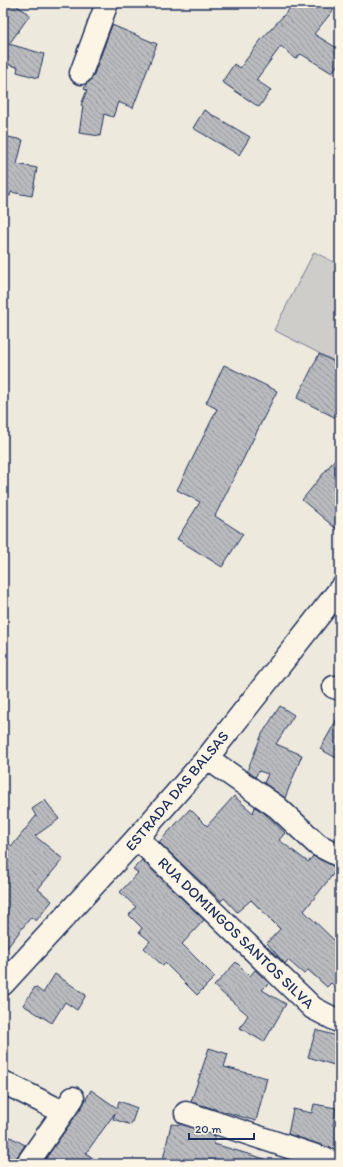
<svg xmlns="http://www.w3.org/2000/svg" width="343" height="1167" font-family="Itim,sans-serif">
  <style>
    .pitch { fill: #cfcdca; stroke: #757e94 }
    .building { fill: url(#building-back-hatch); stroke: #1b2f5e }
    .lines { fill: none; stroke-linecap: round; stroke-linejoin: round }
    .minor-casing { stroke: #1b2f5e; stroke-width: 25 }
    .tertiary-casing { stroke: #1b2f5e; stroke-width: 25 }
    .minor { stroke: #fcf5e5; stroke-width: 22 }
    .tertiary { stroke: #fcf5e5; stroke-width: 22 }
    .labels { text-anchor: middle; stroke-width: 3.5; stroke-linejoin: round; paint-order: stroke }
    .street-label { font-size: 15px; fill: #1b2f5e; stroke: #fcf5e5 }
  </style>
  <defs>
    <pattern id="building-back-hatch" width="6" height="6" patternUnits="userSpaceOnUse"><rect width="6" height="6" fill="#babbbe"/><path d="M-1 5l2 2M0 0l6 6M5-1l2 2" fill="none" stroke="#96989e"/></pattern>
  </defs>
  <rect width="100%" height="100%" fill="#eee9dd"/>
  <filter id="ink" filterUnits="userSpaceOnUse"><feTurbulence type="fractalNoise" baseFrequency=".025" numOctaves="2"/><feDisplacementMap in="SourceGraphic" scale="8" xChannelSelector="R" yChannelSelector="G"/><feConvolveMatrix kernelMatrix="1 2 1 2 8 2 1 2 1" color-interpolation-filters="sRGB"/></filter>
  <g filter="url(#ink)">
    <path class="pitch" d="M 314,252 L 340,265 L 340,364 L 274,330 Z"/>
    <path class="building" d="M 3,3 L 13,3 L 30,15 L 9,44 L 44,54 L 38,78 L 17,72 L 18,67 L 3,63 Z
      M 295,3 L 339,3 L 314,34 L 340,50 L 340,61 L 332,73 L 301,54 L 295,59 L 281,46 L 256,80 L 271,90 L 259,107 L 222,82 L 234,64 L 240,68 L 260,41 Z
      M 112,25 L 157,44 L 133,108 L 118,102 L 113,117 L 104,114 L 100,136 L 79,133 L 83,106 L 81,105 L 87,90 L 84,89 L 86,84 L 93,77 Z
      M 204,110 L 250,137 L 239,155 L 193,128 Z
      M 3,136 L 23,140 L 17,164 L 37,168 L 32,196 L 11,192 L 10,196 L 3,195 Z
      M 319,354 L 340,365 L 340,420 L 297,398 Z
      M 224,365 L 277,391 L 215,516 L 243,534 L 222,567 L 177,539 L 200,502 L 177,490 L 217,409 L 206,403 Z
      M 340,453 L 340,532 L 302,500 Z
      M 280,706 L 294,715 L 276,744 L 302,755 L 285,798 L 264,783 L 268,774 L 259,771 L 255,777 L 247,771 L 262,734 Z
      M 340,714 L 340,760 L 320,749 Z
      M 234,796 L 253,813 L 255,807 L 263,812 L 285,833 L 279,840 L 308,862 L 313,856 L 338,868 L 304,911 L 340,946 L 340,991 L 331,983 L 327,987 L 308,970 L 304,974 L 288,960 L 285,964 L 267,943 L 280,929 L 251,900 L 237,912 L 224,898 L 221,901 L 159,842 L 190,809 L 207,826 Z
      M 45,800 L 59,819 L 35,836 L 63,859 L 38,889 L 52,901 L 36,921 L 31,917 L 3,953 L 3,838 L 12,846 L 36,816 L 32,809 Z
      M 142,860 L 204,920 L 182,944 L 215,977 L 197,995 L 165,963 L 163,966 L 144,948 L 150,941 L 139,932 L 142,928 L 129,915 L 136,907 L 120,892 L 138,873 L 133,869 Z
      M 236,962 L 250,976 L 255,970 L 269,983 L 262,990 L 286,1004 L 264,1042 L 240,1028 L 248,1015 L 214,986 Z
      M 55,974 L 86,995 L 77,1010 L 65,1002 L 52,1023 L 23,1005 L 35,987 L 43,993 Z
      M 316,1030 L 340,1037 L 340,1046 L 334,1065 L 308,1057 Z
      M 209,1048 L 228,1054 L 224,1067 L 267,1078 L 256,1121 L 191,1102 Z
      M 91,1090 L 117,1108 L 119,1101 L 137,1108 L 131,1125 L 113,1119 L 115,1113 L 86,1153 L 101,1164 L 42,1164 L 83,1105 Z
      M 314,1104 L 336,1108 L 333,1126 L 340,1127 L 340,1151 L 288,1134 L 293,1109 L 312,1113 Z
      M 171,1124 L 184,1125 L 215,1136 L 214,1144 L 265,1159 L 264,1164 L 162,1164 Z
      M 3,1133 L 25,1145 L 17,1157 L 15,1164 L 3,1158 Z"/>
    <g class="lines">
      <defs>
        <path id="minor" d="M 81,73 L 107,3
          M 334,687 L 340,689
          M 207,758 L 277,807 L 318,845 L 340,856
          M 137,838 L 313,1008 L 340,1022
          M 3,1082 L 63,1112
          M 186,1113 L 340,1164
          M 27,1164 L 73,1098"/>
        <path id="tertiary" d="M 3,984 L 137,838 L 207,758 L 340,589"/>
      </defs>
      <use href="#minor" class="minor-casing"/>
      <use href="#tertiary" class="tertiary-casing"/>
      <use href="#minor" class="minor"/>
      <use href="#tertiary" class="tertiary"/>
    </g>
  </g>
  <g class="labels">
    <g class="street-label">
      <text transform="translate(177 791) rotate(-50)" y="5">ESTRADA DAS BALSAS</text>
      <text transform="translate(236 933) rotate(44)" y="5">RUA DOMINGOS SANTOS SILVA</text>
    </g>
  </g>
  <rect width="343" height="1167" fill="none" stroke="#fcf5e5" stroke-width="16"/>
  <rect x="8" y="8" width="327" height="1151" fill="none" stroke="#1b2f5e" stroke-width="1.5" filter="url(#ink)"/>
  <path d="M189 1133v6h65v-6" fill="none" stroke="#1b2f5e" stroke-width="2"/>
  <text x="195" y="1133" font-size="12" fill="#1b2f5e" stroke="#fcf5e5" stroke-width="3" paint-order="stroke">20 m</text>
</svg>
